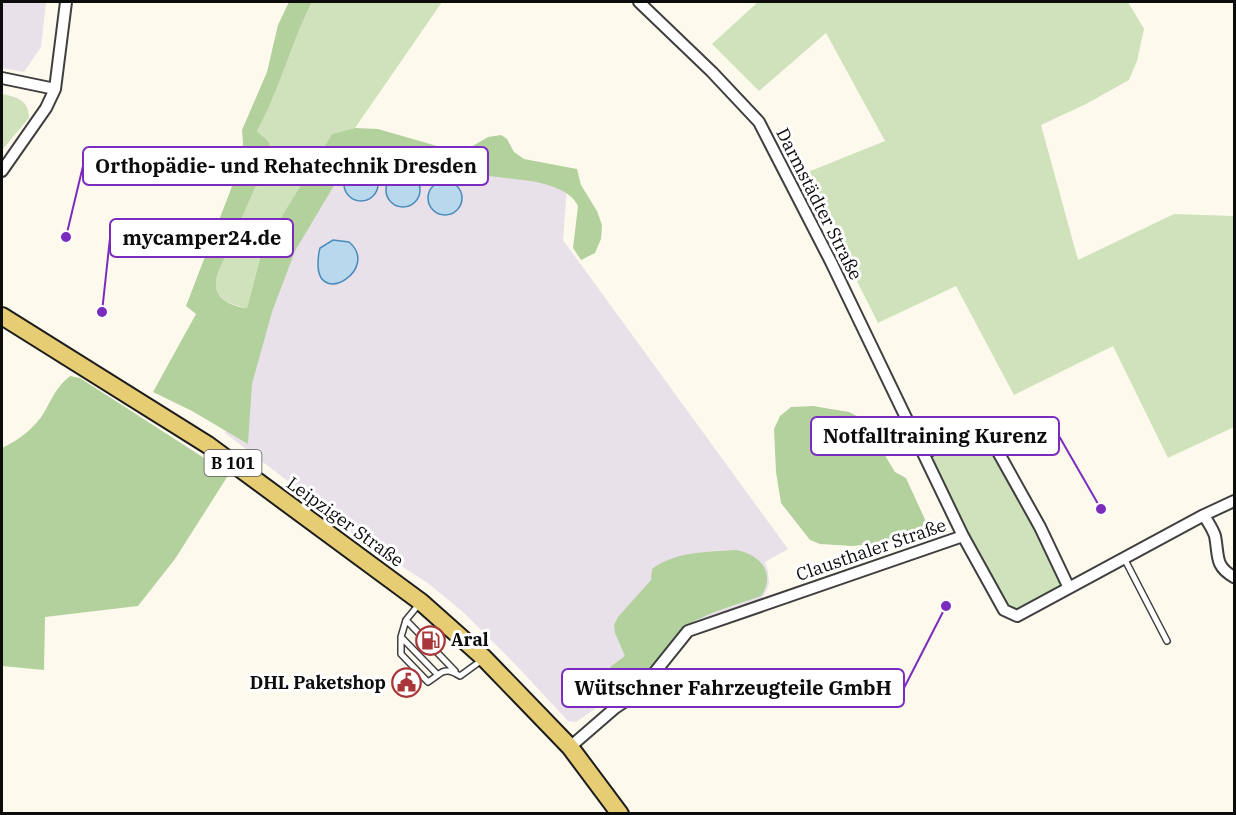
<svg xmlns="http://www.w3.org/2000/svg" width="1236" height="815" font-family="'IBM Plex Serif',serif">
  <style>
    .industrial { fill: #e9e1ea }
    .green { fill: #cfe2bb }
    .forest { fill: #b3d19d }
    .water { fill: #b8d8ed; stroke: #498bbb; stroke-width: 1.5 }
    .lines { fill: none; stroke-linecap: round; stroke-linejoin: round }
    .service-casing { stroke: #3f3f3f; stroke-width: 8 }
    .minor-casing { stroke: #3f3f3f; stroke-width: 14 }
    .primary-casing { stroke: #1d1d1d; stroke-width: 20 }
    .service { stroke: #fff; stroke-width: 5 }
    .minor { stroke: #fff; stroke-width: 10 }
    .primary { stroke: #e6cd74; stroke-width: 16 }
    .labels { text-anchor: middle; stroke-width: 6; stroke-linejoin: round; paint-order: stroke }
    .shield { fill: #fff; stroke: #555; stroke-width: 1.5 }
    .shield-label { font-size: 16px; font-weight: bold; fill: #0c0c0c }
    .street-label { font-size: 18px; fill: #0c0c0c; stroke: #fff }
    .poi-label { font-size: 18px; font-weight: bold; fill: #0c0c0c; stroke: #fff; text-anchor: start }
    .leader { fill: none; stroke: #7b2cbf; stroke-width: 2 }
    .callout-dot { fill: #7b2cbf; stroke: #fff; stroke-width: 2 }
    .callout { fill: #fff; stroke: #7b2cbf; stroke-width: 2 }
    .callout-label { font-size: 20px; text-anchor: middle; font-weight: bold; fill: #0c0c0c }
  </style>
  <rect width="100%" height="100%" fill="#fdfaed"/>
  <path class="industrial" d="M 2,2 L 46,2 L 41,47 L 24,72 L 2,68 Z
    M 333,138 L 568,175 L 563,240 L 788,549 L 765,562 L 768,571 L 769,584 L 765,594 L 762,598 L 689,626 L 658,662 L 629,689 L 623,689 L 576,722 L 568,721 L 514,663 L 463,612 L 429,584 L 358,538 L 298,489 L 225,433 Z"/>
  <path class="green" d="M 312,2 L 442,2 L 355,128 L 332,134 L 263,247 L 247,308 C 235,306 217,301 216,286 C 215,276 222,264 226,255 C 240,221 255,187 272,154 L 269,142 L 257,131 C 280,90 291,43 312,2 Z
    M 758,2 L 1128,2 L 1144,29 L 1137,61 L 1129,80 L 1086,104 L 1041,125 L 1078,260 L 1174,214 L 1234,216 L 1234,427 L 1168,458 L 1113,346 L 1014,395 L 956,286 L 878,323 L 803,174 L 885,141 L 826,33 L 759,91 L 712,44 Z
    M 2,94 C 17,97 29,100 29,118 L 2,150 Z
    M 957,439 L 992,441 L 1069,588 L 1017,616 L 1004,610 L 924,453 Z"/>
  <path class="forest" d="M 289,2 L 312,2 C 291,43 280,90 257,131 L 269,142 L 272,153 C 255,187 240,221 226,255 C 222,264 215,276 216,286 C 217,301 235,307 247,308 L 263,247 L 332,134 L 355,128 L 378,129 L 444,148 L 464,151 L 488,137 L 501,135 L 507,139 L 514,152 L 524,159 L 577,169 L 581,185 L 597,211 L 602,225 L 601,239 L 595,253 L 581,260 L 573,248 L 578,206 C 571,190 547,184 531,181 L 356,160 L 348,162 L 295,251 L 272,312 L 252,384 L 248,444 L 192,411 L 153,392 L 196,314 L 186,306 L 231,189 L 240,160 L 243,144 L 242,130 L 267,72 L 278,25 Z
    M 70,376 L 80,378 L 229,474 L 175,559 L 138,606 L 45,617 L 44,670 L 2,666 L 2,448 C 19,440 35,428 45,411 C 54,395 56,388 70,376 Z
    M 813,406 L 849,412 L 863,419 L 895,472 L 906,478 L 928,526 L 926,532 L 909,540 L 852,546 L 820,544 L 810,540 L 781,503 L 776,472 L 774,429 L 780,416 L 791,407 Z
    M 736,550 C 760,554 777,574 761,596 C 736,605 708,612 686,626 C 669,636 631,716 610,667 L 625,656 L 615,633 L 614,625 L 618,617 L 651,580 L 652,569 C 676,551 708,552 736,550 Z"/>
  <path class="water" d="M344 184a17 17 0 1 1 34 0a17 17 0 1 1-34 0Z
    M386 190a17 17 0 1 1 34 0a17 17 0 1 1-34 0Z
    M428 198a17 17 0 1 1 34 0a17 17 0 1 1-34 0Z
    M 333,240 L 349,242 C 380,268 320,307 318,266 C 318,260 318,254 320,248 Z"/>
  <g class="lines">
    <defs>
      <path id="service" d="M 1124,558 L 1167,641
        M 420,603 L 406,620 L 401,637 L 438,675 C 445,668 452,671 460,676 L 482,660
        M 406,620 L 455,671
        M 401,637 L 401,654 L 428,682 L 438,675"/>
      <path id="minor" d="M 639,2 L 712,72 L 759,122 L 831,262 L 963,536 L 1004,610 L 1017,616 L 1204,515 L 1234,501
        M 2,78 L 55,89
        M 2,171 L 46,108 L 55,89 L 66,2
        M 924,453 L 957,439 L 976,435 L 992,441 L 1040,527 L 1069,588
        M 1204,515 C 1207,521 1213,529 1215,536 C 1219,555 1214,566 1234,577
        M 570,747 L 615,708 L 639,692 L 688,631 L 963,536"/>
      <path id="primary" d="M 2,316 L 208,445 L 421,602 L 484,658 L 570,747 L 620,814"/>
    </defs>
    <use href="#service" class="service-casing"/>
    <use href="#minor" class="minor-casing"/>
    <use href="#primary" class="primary-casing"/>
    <use href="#service" class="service"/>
    <use href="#minor" class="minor"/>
    <use href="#primary" class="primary"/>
  </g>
  <defs>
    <symbol id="fuel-ring" viewBox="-11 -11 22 22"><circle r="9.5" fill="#fff" stroke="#a9373a" stroke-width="1.5"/><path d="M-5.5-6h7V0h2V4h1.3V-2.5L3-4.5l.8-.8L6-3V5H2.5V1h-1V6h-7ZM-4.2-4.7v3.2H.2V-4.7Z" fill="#a9373a"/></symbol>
    <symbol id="civic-ring" viewBox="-11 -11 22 22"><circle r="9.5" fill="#fff" stroke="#a9373a" stroke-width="1.5"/><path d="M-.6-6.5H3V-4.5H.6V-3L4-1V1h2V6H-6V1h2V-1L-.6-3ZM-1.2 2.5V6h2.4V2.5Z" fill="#a9373a"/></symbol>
  </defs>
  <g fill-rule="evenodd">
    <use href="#fuel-ring" x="414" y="624" width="33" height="33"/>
    <use href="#civic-ring" x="390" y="666" width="33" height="33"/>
  </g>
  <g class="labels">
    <rect class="shield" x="204.5" y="450" width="57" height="26" rx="4.5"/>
    <g class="shield-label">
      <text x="233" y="469">B 101</text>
    </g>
    <g class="street-label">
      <text transform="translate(819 204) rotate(63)" y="6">Darmstädter Straße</text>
      <text transform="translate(345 522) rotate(36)" y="6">Leipziger Straße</text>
      <text transform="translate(871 550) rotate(-19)" y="6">Clausthaler Straße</text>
    </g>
    <g class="poi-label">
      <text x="451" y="646">Aral</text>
      <text x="386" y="689" text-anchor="end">DHL Paketshop</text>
    </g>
  </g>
  <path class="leader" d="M66 237L83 166M102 312L110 238M1101 509L1059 436M946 606L904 688"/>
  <g class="callout-dot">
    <circle cx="66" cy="237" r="6"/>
    <circle cx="102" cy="312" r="6"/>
    <circle cx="1101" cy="509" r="6"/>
    <circle cx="946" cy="606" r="6"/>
  </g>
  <g class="callout">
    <rect x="83" y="147" width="405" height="38" rx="6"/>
    <rect x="110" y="219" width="183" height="38" rx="6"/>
    <rect x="811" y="417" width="248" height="38" rx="6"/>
    <rect x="562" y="669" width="342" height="38" rx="6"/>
  </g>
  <g class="callout-label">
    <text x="286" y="173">Orthopädie- und Rehatechnik Dresden</text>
    <text x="202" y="245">mycamper24.de</text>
    <text x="935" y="443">Notfalltraining Kurenz</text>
    <text x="733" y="695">Wütschner Fahrzeugteile GmbH</text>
  </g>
  <rect width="1236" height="815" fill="none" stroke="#0c0c0c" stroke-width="6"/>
</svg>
